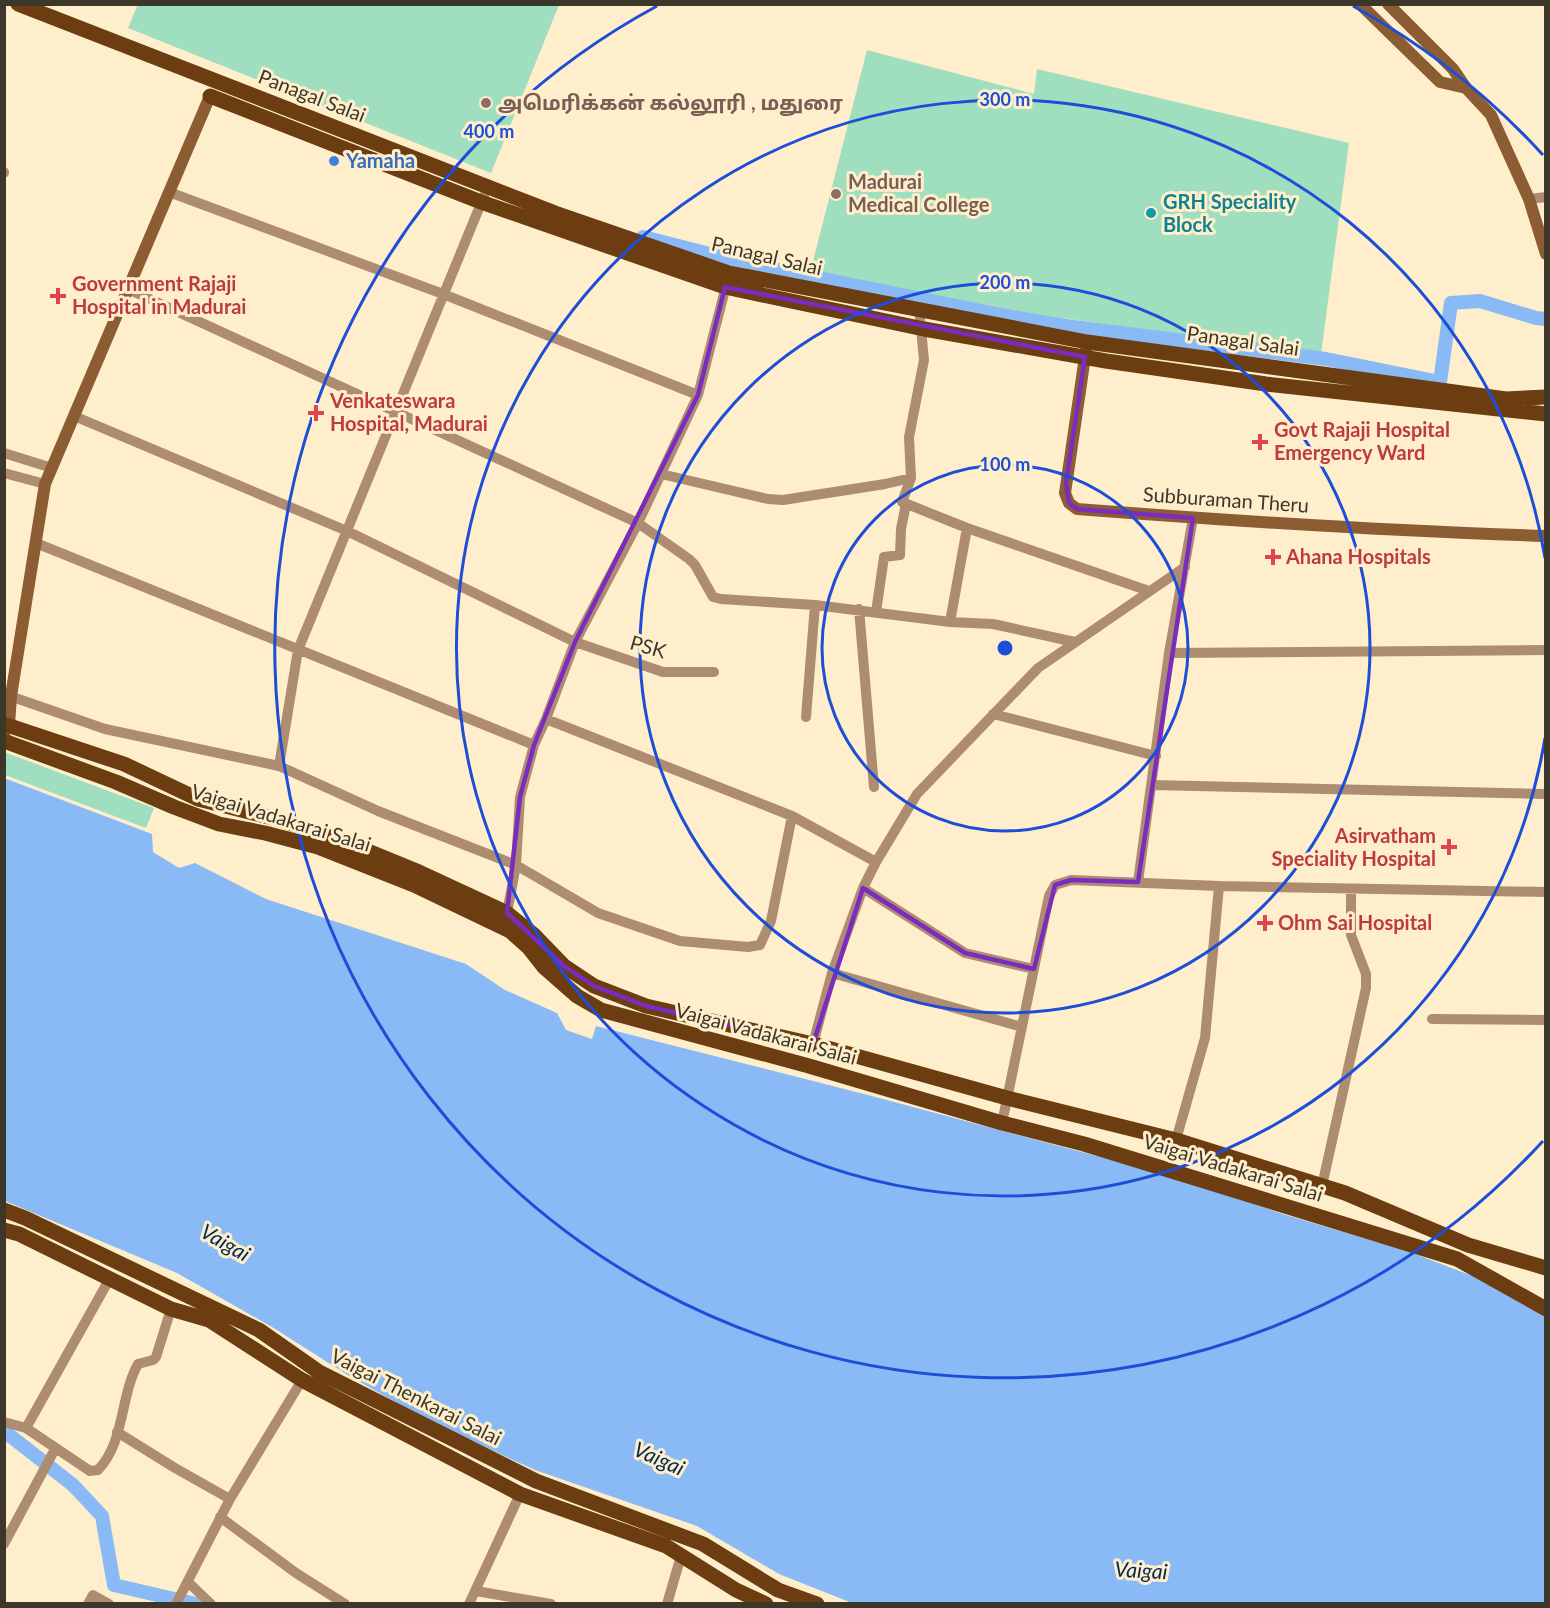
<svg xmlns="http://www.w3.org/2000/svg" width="1550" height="1608" font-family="Lato,'Noto Sans Tamil',sans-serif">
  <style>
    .green { fill: #9fdebf }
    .water { fill: #8abaf6 }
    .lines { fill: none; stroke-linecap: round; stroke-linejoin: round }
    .canal { stroke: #8abaf6; stroke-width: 14 }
    .street { stroke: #ae8c71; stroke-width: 10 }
    .secondary { stroke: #8c5c32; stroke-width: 12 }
    .primary { stroke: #6b3d10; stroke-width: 15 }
    .marked { fill: none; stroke: #7b2cbf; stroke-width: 4.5; stroke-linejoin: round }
    .ring { fill: none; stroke: #1d4ed8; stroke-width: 3 }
    .education-dot { fill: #8d6e63; stroke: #ffeecb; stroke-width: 2 }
    .shop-dot { fill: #3f7fe0; stroke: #ffeecb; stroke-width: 2 }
    .culture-dot { fill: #0f9aa8; stroke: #ffeecb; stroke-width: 2 }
    .health-dot { fill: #e0444e; stroke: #ffeecb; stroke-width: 2 }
    .labels { text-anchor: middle; stroke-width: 6; stroke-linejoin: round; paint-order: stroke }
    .street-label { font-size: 20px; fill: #3d3729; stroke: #ffeecb }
    .education-label { font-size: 20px; font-weight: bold; fill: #785e54; stroke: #ffeecb; text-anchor: start }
    .shop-label { font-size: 20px; font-weight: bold; fill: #366cbe; stroke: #ffeecb; text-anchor: start }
    .culture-label { font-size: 20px; font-weight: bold; fill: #0d838f; stroke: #ffeecb; text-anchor: start }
    .health-label { font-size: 20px; font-weight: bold; fill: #be3a42; stroke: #ffeecb; text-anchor: start }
    .water-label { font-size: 21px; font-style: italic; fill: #002956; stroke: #ffeecb }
    .centre { fill: #1d4ed8; stroke: #ffeecb; stroke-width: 3 }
    .ring-label { font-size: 18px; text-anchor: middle; font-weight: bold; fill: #1d4ed8; stroke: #ffeecb; stroke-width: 6; stroke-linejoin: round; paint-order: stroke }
  </style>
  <rect width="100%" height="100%" fill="#ffeecb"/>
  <path class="green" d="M 138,4 L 559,4 L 559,5 L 491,173 L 128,28 Z
    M 867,50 L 1034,94 L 1037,69 L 1349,143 L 1321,354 L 1012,311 L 810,273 Z
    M 4,752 L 154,808 L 146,828 L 5,775 Z"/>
  <path class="water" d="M 4,778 L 152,834 L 153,852 L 179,868 L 195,863 L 266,899 L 466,964 L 505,990 L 557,1013 L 566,1030 L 592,1039 L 596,1026 L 868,1095 L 1183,1179 L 1286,1215 L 1410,1252 L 1475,1277 L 1545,1317 L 1545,1603 L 852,1603 L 779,1574 L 697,1526 L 535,1470 L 434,1424 L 346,1374 L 272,1327 L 177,1273 L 5,1201 Z"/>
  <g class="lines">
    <path class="canal" d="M 643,237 L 749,264 L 1001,315 L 1066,326 L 1326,359 L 1440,382 L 1451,303 L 1480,301 L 1536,318 L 1546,319
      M 4,1431 L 73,1485 L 102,1516 L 114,1585 L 196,1604"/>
    <path class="street" d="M 4,172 L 4,173
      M 169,192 L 443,294 L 698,395
      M 1529,199 L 1546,197
      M 128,289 L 638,523 L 689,559 L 695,565 L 713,597 L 721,599 L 815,605 L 950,622 L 993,624 L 1075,642
      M 919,308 L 924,360 L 909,437 L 911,478 L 902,502 L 967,528 L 1149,591
      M 74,416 L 347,531 L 575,642 L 663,672 L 714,672
      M 4,453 L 52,468
      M 4,473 L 45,484
      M 661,474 L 768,499 L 783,500 L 885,484 L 911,478
      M 36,543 L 534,745
      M 859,609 L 874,787
      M 876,612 L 884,557 L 900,555 L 901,529 L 906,504
      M 950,622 L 967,528
      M 1169,653 L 1546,650
      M 4,694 L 105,729 L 279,766 L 378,811 L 516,865 L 598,913 L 680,941 L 748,947 L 760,945 L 771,921 L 792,816
      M 993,714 L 1156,756
      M 806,717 L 815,605
      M 546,719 L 792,816 L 876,862
      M 279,766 L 298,650 L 484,196
      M 1152,785 L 1546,794
      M 1138,882 L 1169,653 L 1193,518
      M 863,888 L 965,953 L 1034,969
      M 507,913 L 516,865 L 520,797 L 534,745 L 546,719 L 575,642 L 638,523 L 698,395 L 727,282
      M 832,973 L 1022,1027
      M 1432,1019 L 1546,1020
      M 813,1044 L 832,973 L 863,888 L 876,862 L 917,794 L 1038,668 L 1185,567
      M 1002,1123 L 1049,896 L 1055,885 L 1071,880 L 1219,886 L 1546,892
      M 1176,1140 L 1205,1038 L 1219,886
      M 1322,1186 L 1366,988 L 1366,974 L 1351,935 L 1351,889
      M 4,1422 L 26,1428 L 110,1278
      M 26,1428 L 90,1471 L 98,1470 C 125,1442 120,1396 138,1364 L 153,1360 L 156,1357 L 171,1309
      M 117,1432 L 175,1468 L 230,1499
      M 220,1517 L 296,1573 L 345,1604
      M 4,1544 L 55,1449
      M 188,1582 L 211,1604
      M 476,1591 L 551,1604
      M 88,1604 L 93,1595 L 109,1604
      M 176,1604 L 230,1499 L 302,1380
      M 469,1604 L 520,1494
      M 667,1604 L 681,1556"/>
    <path class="secondary" d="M 1360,4 L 1440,82 L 1466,88
      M 1388,4 L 1453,69 L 1466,88 L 1491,115 L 1529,199 L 1546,254
      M 1086,350 L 1065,493 L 1069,503 L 1077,509 C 1233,521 1389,531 1546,536
      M 4,733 L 9,725 L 11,696 L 45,484 L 210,96"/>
    <path class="primary" d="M 18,4 L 555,213 L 729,273 L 1087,342 L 1506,399 L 1546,397
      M 210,96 L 481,202 L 725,287 L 924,329 L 1106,361 L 1266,384 L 1546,414
      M 4,724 L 124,764 L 198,799 L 277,819 L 353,845 L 419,872 L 507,913 L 533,934 L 564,966 L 594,986 L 646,1006 L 813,1044 L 1007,1098 L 1176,1140 L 1345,1193 L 1468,1245 L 1546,1268
      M 4,741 L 116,782 L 174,807 L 219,824 L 265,833 L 318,847 L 414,885 L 510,931 L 529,948 L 544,967 L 577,996 L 601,1010 L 809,1066 L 1002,1123 L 1084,1144 L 1457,1259 L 1546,1309
      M 4,1210 L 25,1218 L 259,1330 L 319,1372 L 536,1481 L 703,1544 L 778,1590 L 817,1604
      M 4,1230 L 19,1234 L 171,1309 L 209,1320 L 302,1380 L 520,1494 L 666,1546 L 736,1590 L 766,1604"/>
  </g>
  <path class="marked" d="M 725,287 L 1085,357 L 1066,483 L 1069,503 L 1077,509 L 1193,518 L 1138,882 L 1071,880 L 1055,885 L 1034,969 L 965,953 L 863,888 L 813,1044 L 646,1006 L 594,986 L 564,966 L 507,913 L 520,797 L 534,745 L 575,642 L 698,395 Z"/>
  <g class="ring">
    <circle cx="1005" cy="648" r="183"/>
    <circle cx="1005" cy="648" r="365"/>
    <path d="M1545 738A548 548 0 1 1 1545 558"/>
    <path d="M1543 1141A730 730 0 1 1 657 6M1353 6A730 730 0 0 1 1543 155"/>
  </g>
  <g class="education-dot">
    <circle cx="486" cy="103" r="6"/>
    <circle cx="836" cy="194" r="6"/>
  </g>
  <circle class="shop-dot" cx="334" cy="161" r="6"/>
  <circle class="culture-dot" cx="1151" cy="213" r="6"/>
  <g class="health-dot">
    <path d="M55 287h6v6h6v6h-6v6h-6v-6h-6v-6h6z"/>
    <path d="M313 404h6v6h6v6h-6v6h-6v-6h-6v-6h6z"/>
    <path d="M1257 433h6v6h6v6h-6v6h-6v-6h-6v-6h6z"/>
    <path d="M1270 548h6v6h6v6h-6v6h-6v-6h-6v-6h6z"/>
    <path d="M1446 838h6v6h6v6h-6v6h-6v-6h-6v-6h6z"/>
    <path d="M1262 914h6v6h6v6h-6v6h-6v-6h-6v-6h6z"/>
  </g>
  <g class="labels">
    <g class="street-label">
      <text transform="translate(312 96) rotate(21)" y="7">Panagal Salai</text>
      <text transform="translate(767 256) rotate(13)" y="7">Panagal Salai</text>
      <text transform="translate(1243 341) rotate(8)" y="7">Panagal Salai</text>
      <text transform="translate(1226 500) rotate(4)" y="7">Subburaman Theru</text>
      <text transform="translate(648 647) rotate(16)" y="7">PSK</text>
      <text transform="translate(281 818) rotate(17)" y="7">Vaigai Vadakarai Salai</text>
      <text transform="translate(766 1034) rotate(15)" y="7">Vaigai Vadakarai Salai</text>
      <text transform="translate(1233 1168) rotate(17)" y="7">Vaigai Vadakarai Salai</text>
      <text transform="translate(416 1397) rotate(27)" y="7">Vaigai Thenkarai Salai</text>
    </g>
    <g class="education-label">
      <text x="498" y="110">அமெரிக்கன் கல்லூரி , மதுரை</text>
      <text x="848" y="189">Madurai<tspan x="848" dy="23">Medical College</tspan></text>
    </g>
    <g class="shop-label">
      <text x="346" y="168">Yamaha</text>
    </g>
    <g class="culture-label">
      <text x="1163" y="209">GRH Speciality<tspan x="1163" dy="23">Block</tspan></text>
    </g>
    <g class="health-label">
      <text x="72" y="291">Government Rajaji<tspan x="72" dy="23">Hospital in Madurai</tspan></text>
      <text x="330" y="408">Venkateswara<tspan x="330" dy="23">Hospital, Madurai</tspan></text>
      <text x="1274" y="437">Govt Rajaji Hospital<tspan x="1274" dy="23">Emergency Ward</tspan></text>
      <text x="1286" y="564">Ahana Hospitals</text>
      <text x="1436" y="843" text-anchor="end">Asirvatham<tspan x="1436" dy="23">Speciality Hospital</tspan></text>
      <text x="1278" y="930">Ohm Sai Hospital</text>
    </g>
    <g class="water-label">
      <text transform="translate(225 1243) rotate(30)" y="7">Vaigai</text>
      <text transform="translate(659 1459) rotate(24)" y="7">Vaigai</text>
      <text transform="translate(1141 1571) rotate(3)" y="7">Vaigai</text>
    </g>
  </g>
  <circle cx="1005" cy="648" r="9" class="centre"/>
  <g class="ring-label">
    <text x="1005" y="106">300 m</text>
    <text x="489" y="138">400 m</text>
    <text x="1005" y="289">200 m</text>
    <text x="1005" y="471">100 m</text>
  </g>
  <rect width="1550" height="1608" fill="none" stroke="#3d3729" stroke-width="12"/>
</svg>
